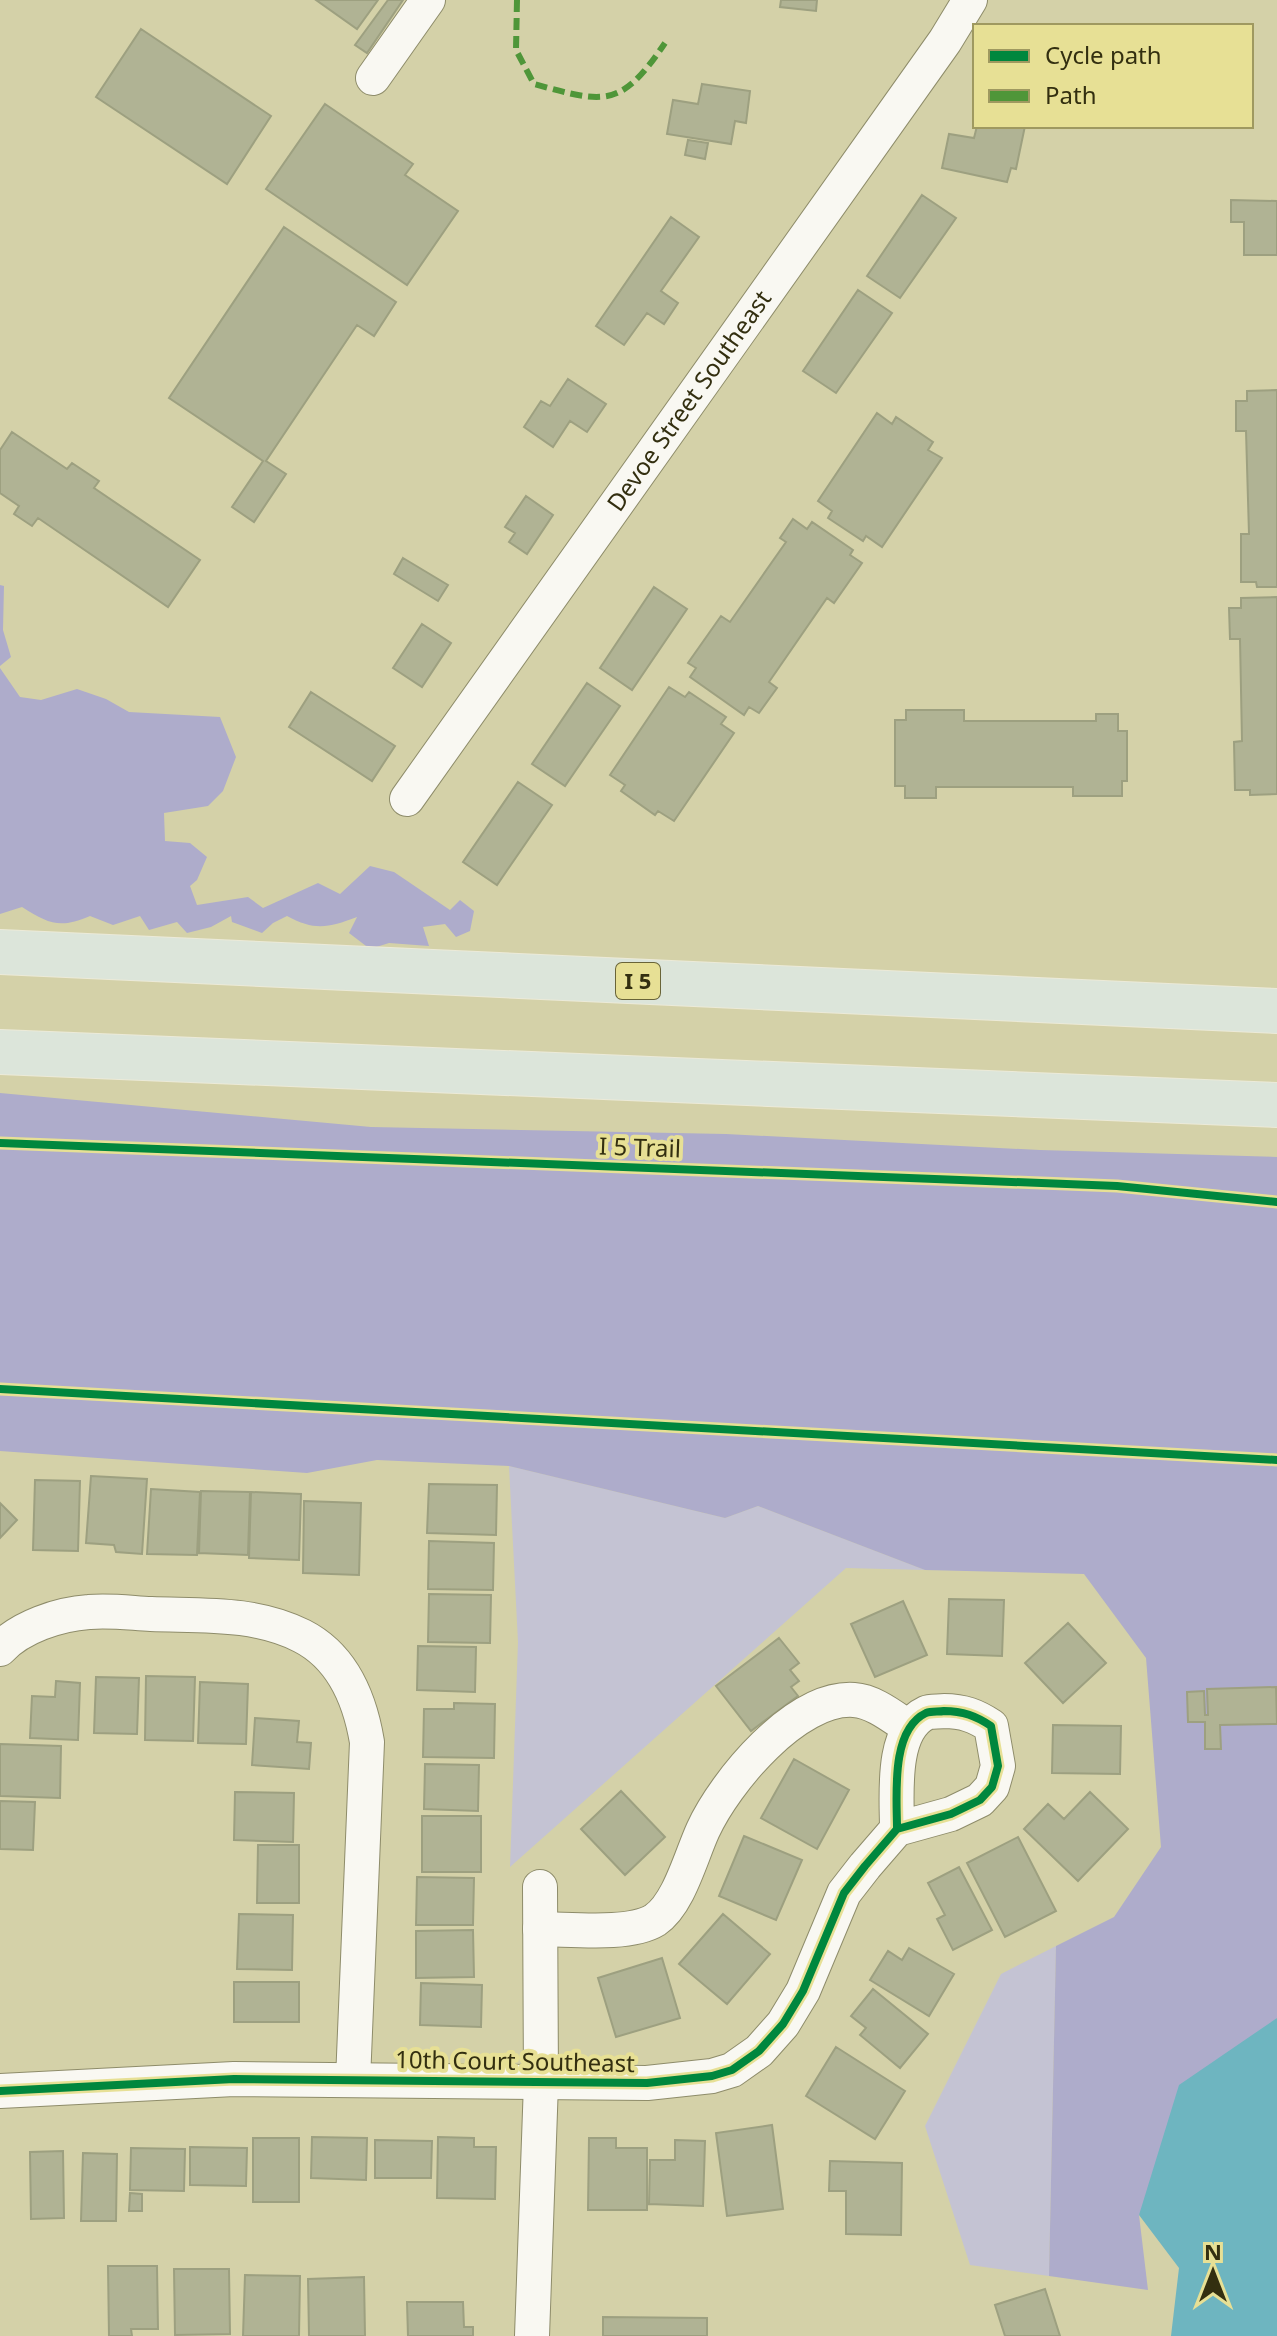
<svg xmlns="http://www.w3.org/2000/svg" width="1277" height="2336" font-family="'Noto Sans',sans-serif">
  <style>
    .green { fill: #c4c3d3 }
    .forest { fill: #aeaccb }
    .water { fill: #6eb5c0 }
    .building { fill: #b0b394; stroke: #9da080; stroke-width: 2 }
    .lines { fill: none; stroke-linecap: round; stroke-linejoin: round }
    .minor-casing { stroke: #8e8c6a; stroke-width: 36 }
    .motorway-casing { stroke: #ecead8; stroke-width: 46 }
    .minor { stroke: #f9f8f2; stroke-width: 34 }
    .motorway { stroke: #dce5da; stroke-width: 44 }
    .quiet { stroke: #4f9639; stroke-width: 6; stroke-dasharray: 12 6; stroke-linecap: butt }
    .cycleway-casing { stroke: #e7e095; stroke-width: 13 }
    .cycleway { stroke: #00873e; stroke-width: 8 }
    .labels { text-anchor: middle; stroke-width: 8; stroke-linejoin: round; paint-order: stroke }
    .shield { fill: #e7e095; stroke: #696438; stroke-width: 2 }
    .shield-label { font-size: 22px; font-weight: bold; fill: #332f10 }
    .street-label { font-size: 24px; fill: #332f10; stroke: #e7e095 }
  </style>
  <rect width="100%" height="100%" fill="#d4d1a8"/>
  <path class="green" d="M 509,1466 L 725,1518 L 758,1506 L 925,1570 L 846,1568 L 510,1867 L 518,1642 Z
    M 1056,1946 L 1049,2276 L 970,2265 L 925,2126 L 1001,1974 Z"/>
  <path class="forest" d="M 0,585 L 4,586 L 3,630 L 11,657 L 0,666 Z
    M 0,668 L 20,697 L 41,700 L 77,689 L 106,699 L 129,712 L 220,717 L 236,757 L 223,791 L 208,806 L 164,813 L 165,841 L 190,843 L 207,857 L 197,880 L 190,886 L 197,905 L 248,897 L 263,908 L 318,883 L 340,894 L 370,866 L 394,872 L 450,910 L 460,900 L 474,911 L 470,931 L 456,937 L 445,924 L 423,927 L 429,946 L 389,943 L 370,949 L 349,933 L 357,917 C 328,928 315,931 287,916 L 273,923 L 262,933 L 232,922 L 231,916 L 211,927 L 187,933 L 177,922 L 149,930 L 140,916 L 113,925 L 90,916 C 60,929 49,924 22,907 L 0,914 Z
    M 0,1093 L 371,1127 L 726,1134 L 1040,1150 L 1277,1157 L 1277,2018 L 1139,2215 L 1148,2290 L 1049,2276 L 1056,1946 L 1114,1917 L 1161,1847 L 1146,1658 L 1084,1574 L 925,1570 L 758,1506 L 725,1518 L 509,1466 L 377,1460 L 307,1473 L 0,1451 Z"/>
  <path class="water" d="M 1277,2018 L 1277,2336 L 1171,2336 L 1179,2268 L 1139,2215 L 1179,2085 Z"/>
  <path class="building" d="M 316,0 L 378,0 L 357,29 Z
    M 388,0 L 403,0 L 367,53 L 355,45 Z
    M 781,0 L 817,0 L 816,11 L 780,7 Z
    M 141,29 L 271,116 L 227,184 L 96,97 Z
    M 702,84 L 750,91 L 746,123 L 735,121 L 731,144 L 667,134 L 673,100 L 698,104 Z
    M 325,104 L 413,164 L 405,175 L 458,211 L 407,285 L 266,189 Z
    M 977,126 L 1025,126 L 1016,169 L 1011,168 L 1007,182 L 942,168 L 949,134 L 974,138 Z
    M 688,140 L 708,143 L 705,159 L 685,155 Z
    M 922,195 L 956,218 L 900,298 L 867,276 Z
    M 1231,200 L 1277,201 L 1277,255 L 1244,255 L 1244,222 L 1231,222 Z
    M 671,217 L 699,237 L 661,291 L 678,303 L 664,324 L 647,313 L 624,345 L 596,326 Z
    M 284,227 L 396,302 L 374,336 L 357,325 L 266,461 L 286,474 L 254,522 L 232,507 L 263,461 L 169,398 Z
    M 858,290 L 892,313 L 836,393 L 803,371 Z
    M 568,379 L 606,404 L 587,432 L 570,421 L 553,447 L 524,427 L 541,401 L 550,406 Z
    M 1277,390 L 1277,587 L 1257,587 L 1256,582 L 1241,582 L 1241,534 L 1249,534 L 1246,431 L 1236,431 L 1236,401 L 1247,401 L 1247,391 Z
    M 877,413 L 892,424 L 896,417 L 933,442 L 928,450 L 942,458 L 882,547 L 866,536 L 863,541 L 828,518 L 832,511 L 818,501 Z
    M 12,432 L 67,469 L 72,463 L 99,481 L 94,488 L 200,560 L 168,607 L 38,518 L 32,526 L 14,514 L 19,506 L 0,493 L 0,450 Z
    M 526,496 L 553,515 L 527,554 L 509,542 L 515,533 L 505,527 Z
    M 793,519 L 807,529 L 812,522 L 853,550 L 850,555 L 862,563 L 834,603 L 827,598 L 769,682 L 777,688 L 759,713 L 749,707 L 744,715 L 690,677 L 696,668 L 688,663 L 721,616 L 730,622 L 786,542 L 780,538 Z
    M 403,558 L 448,585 L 438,601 L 394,574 Z
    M 654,587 L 687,609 L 632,690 L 600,668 Z
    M 1277,597 L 1277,794 L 1250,795 L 1250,790 L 1235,790 L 1234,742 L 1242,741 L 1240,639 L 1230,639 L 1229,608 L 1241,608 L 1241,598 Z
    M 422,624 L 451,643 L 422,687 L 393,668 Z
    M 587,683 L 620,706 L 565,786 L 532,764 Z
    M 669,687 L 685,697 L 689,692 L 726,717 L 721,724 L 734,733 L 674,821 L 658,811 L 655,815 L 621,791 L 625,785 L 610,775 Z
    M 311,692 L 395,746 L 372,781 L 289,727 Z
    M 906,710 L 964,710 L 964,721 L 1096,721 L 1096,714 L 1118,714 L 1118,731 L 1127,731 L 1127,781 L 1122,781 L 1122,796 L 1073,796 L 1073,787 L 936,787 L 936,798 L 905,798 L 905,786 L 895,786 L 895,720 L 906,720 Z
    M 518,782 L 552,805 L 497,885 L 463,862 Z
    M 91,1476 L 147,1479 L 142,1554 L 116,1552 L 114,1545 L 86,1543 Z
    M 35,1480 L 80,1481 L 78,1551 L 33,1550 Z
    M 429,1484 L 497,1485 L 496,1535 L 427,1533 Z
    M 151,1489 L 200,1492 L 197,1555 L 147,1554 Z
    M 201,1491 L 250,1492 L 248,1555 L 199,1553 Z
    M 251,1492 L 301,1494 L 299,1560 L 249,1558 Z
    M 304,1501 L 361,1503 L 359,1575 L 303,1573 Z
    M 0,1503 L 17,1520 L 0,1538 Z
    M 429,1541 L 494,1543 L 493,1590 L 428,1589 Z
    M 429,1594 L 491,1595 L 490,1643 L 428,1642 Z
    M 949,1599 L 1004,1600 L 1002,1656 L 947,1654 Z
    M 903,1601 L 927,1655 L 875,1677 L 851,1624 Z
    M 1068,1623 L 1106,1663 L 1063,1703 L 1025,1663 Z
    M 779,1638 L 799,1663 L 790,1670 L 799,1681 L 791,1687 L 798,1696 L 751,1731 L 716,1686 Z
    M 418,1646 L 476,1647 L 475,1692 L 417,1690 Z
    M 146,1676 L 195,1677 L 193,1741 L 145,1740 Z
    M 96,1677 L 139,1678 L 137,1734 L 94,1733 Z
    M 56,1681 L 80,1683 L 78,1740 L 30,1738 L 32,1696 L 55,1697 Z
    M 200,1682 L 248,1684 L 246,1744 L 198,1743 Z
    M 1276,1687 L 1277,1724 L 1220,1725 L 1221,1749 L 1205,1749 L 1205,1722 L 1188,1722 L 1187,1692 L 1204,1691 L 1205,1715 L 1208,1715 L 1207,1689 Z
    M 454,1703 L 495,1704 L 494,1758 L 423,1757 L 424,1709 L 454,1709 Z
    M 255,1718 L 299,1721 L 297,1742 L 311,1743 L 309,1769 L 252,1765 Z
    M 1053,1725 L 1121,1726 L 1120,1774 L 1052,1773 Z
    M 0,1744 L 61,1746 L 60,1798 L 0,1796 Z
    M 794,1759 L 849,1790 L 817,1849 L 761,1818 Z
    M 425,1764 L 479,1765 L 478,1811 L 424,1809 Z
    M 621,1791 L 665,1837 L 625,1875 L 581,1829 Z
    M 235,1792 L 294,1793 L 293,1842 L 234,1840 Z
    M 1090,1792 L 1128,1829 L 1078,1881 L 1024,1829 L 1048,1804 L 1064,1819 Z
    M 0,1801 L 35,1802 L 33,1850 L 0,1849 Z
    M 422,1816 L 481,1816 L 481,1872 L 422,1872 Z
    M 744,1836 L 802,1860 L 776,1920 L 719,1896 Z
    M 1018,1837 L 1056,1911 L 1005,1937 L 967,1863 Z
    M 258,1845 L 299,1845 L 299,1903 L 257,1903 Z
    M 959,1867 L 992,1930 L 953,1950 L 937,1919 L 945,1915 L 928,1883 Z
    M 417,1877 L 474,1878 L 473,1925 L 416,1925 Z
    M 239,1914 L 293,1915 L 292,1970 L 237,1969 Z
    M 723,1914 L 770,1954 L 727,2004 L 679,1964 Z
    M 473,1930 L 474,1977 L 416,1978 L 416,1931 Z
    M 909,1948 L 954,1974 L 929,2016 L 870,1980 L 888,1951 L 902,1960 Z
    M 662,1958 L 680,2018 L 616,2037 L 598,1978 Z
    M 234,1982 L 299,1982 L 299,2022 L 234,2022 Z
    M 421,1983 L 482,1985 L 481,2027 L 420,2025 Z
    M 873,1989 L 928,2034 L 900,2068 L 860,2035 L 866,2028 L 851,2016 Z
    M 836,2047 L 905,2091 L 875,2139 L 806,2096 Z
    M 772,2125 L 783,2209 L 727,2216 L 716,2133 Z
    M 312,2137 L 367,2138 L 366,2180 L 311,2178 Z
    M 438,2137 L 474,2138 L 474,2147 L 496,2147 L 495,2199 L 437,2198 Z
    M 253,2138 L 299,2138 L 299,2202 L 253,2202 Z
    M 589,2138 L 616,2138 L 616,2148 L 647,2148 L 647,2210 L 588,2210 Z
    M 375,2140 L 432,2141 L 431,2178 L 375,2178 Z
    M 675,2140 L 705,2141 L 703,2206 L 649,2204 L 650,2160 L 675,2160 Z
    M 190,2147 L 247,2148 L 246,2186 L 190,2185 Z
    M 131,2148 L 185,2149 L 184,2191 L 130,2190 Z
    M 63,2151 L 64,2218 L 31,2219 L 30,2152 Z
    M 83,2153 L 117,2154 L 116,2221 L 81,2221 Z
    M 830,2161 L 902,2163 L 901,2235 L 846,2234 L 846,2191 L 829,2191 Z
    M 130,2193 L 142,2194 L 142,2211 L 129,2211 Z
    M 108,2266 L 157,2266 L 158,2329 L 131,2329 L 132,2336 L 109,2336 Z
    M 174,2269 L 229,2269 L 230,2334 L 175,2335 Z
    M 245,2275 L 300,2276 L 299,2336 L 243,2336 Z
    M 364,2277 L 365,2336 L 309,2336 L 308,2279 Z
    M 1045,2289 L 1060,2336 L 1005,2336 L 995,2305 Z
    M 407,2302 L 463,2302 L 464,2327 L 473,2327 L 473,2336 L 408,2336 Z
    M 603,2317 L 707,2318 L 707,2336 L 603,2336 Z"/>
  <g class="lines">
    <defs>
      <g id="minor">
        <path d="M 373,78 L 428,0"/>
        <path id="s1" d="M 407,799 L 945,41 L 970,0"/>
        <path d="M 0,1649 C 20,1627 59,1614 89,1612 C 109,1610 131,1613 151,1614 C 202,1616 255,1612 302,1636 C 343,1657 360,1700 367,1742 L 353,2080"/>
        <path d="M 540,1929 C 570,1929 629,1936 655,1920 C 679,1904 691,1856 703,1830 C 725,1782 796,1696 854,1700 C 873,1701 893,1717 908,1727"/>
        <path d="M 0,2091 L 234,2079 L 647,2083 L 712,2076 L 732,2070 L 759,2051 L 783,2024 L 803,1991 L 844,1893 L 865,1866 L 897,1829 L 951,1814 L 980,1800 L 992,1787 L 998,1766 L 991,1726 C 976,1716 963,1711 944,1711 C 939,1712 931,1711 926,1713 C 890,1730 897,1797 897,1829"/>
        <path d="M 532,2336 L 541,2083 L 540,1887"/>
      </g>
      <path id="motorway" d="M 0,952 L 1277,1011
        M 0,1052 L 1277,1105"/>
    </defs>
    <use href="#minor" class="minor-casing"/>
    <use href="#motorway" class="motorway-casing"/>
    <use href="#minor" class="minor"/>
    <use href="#motorway" class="motorway"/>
    <path class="quiet" d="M 517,0 L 516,50 L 534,84 C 606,104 621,108 665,43"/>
    <defs>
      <path id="cycleway" d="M 0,1143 L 1117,1186 L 1277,1202
        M 0,1389 L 1277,1460
        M 0,2091 L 234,2079 L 647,2083 L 712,2076 L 732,2070 L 759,2051 L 783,2024 L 803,1991 L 844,1893 L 865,1866 L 897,1829 L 951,1814 L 980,1800 L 992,1787 L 998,1766 L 991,1726 C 976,1716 963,1711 944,1711 C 939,1712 931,1711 926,1713 C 890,1730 897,1797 897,1829"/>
    </defs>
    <use href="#cycleway" class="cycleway-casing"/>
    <use href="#cycleway" class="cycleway"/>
  </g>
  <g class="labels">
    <rect class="shield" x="616" y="963" width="44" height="36" rx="6"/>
    <g class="shield-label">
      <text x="638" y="989">I 5</text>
    </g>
    <g class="street-label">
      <text dy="8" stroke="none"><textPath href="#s1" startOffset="488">Devoe Street Southeast</textPath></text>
      <text transform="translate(640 1148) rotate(2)" y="8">I 5 Trail</text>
      <text transform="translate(515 2062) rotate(1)" y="8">10th Court Southeast</text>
    </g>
  </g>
  <rect x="973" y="24" width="280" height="104" fill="#e7e095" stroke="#9f9960" stroke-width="2"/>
  <rect x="989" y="50" width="40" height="12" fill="#00873e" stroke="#9f9960" stroke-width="2"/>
  <text x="1045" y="64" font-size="24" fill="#332f10">Cycle path</text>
  <rect x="989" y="90" width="40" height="12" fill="#4f9639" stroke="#9f9960" stroke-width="2"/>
  <text x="1045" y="104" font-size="24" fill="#332f10">Path</text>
  <g transform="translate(1213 2272)" stroke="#e7e095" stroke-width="6" paint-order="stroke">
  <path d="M0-6L14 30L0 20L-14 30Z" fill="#332f10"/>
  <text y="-12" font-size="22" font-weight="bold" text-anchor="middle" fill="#332f10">N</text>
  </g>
</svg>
